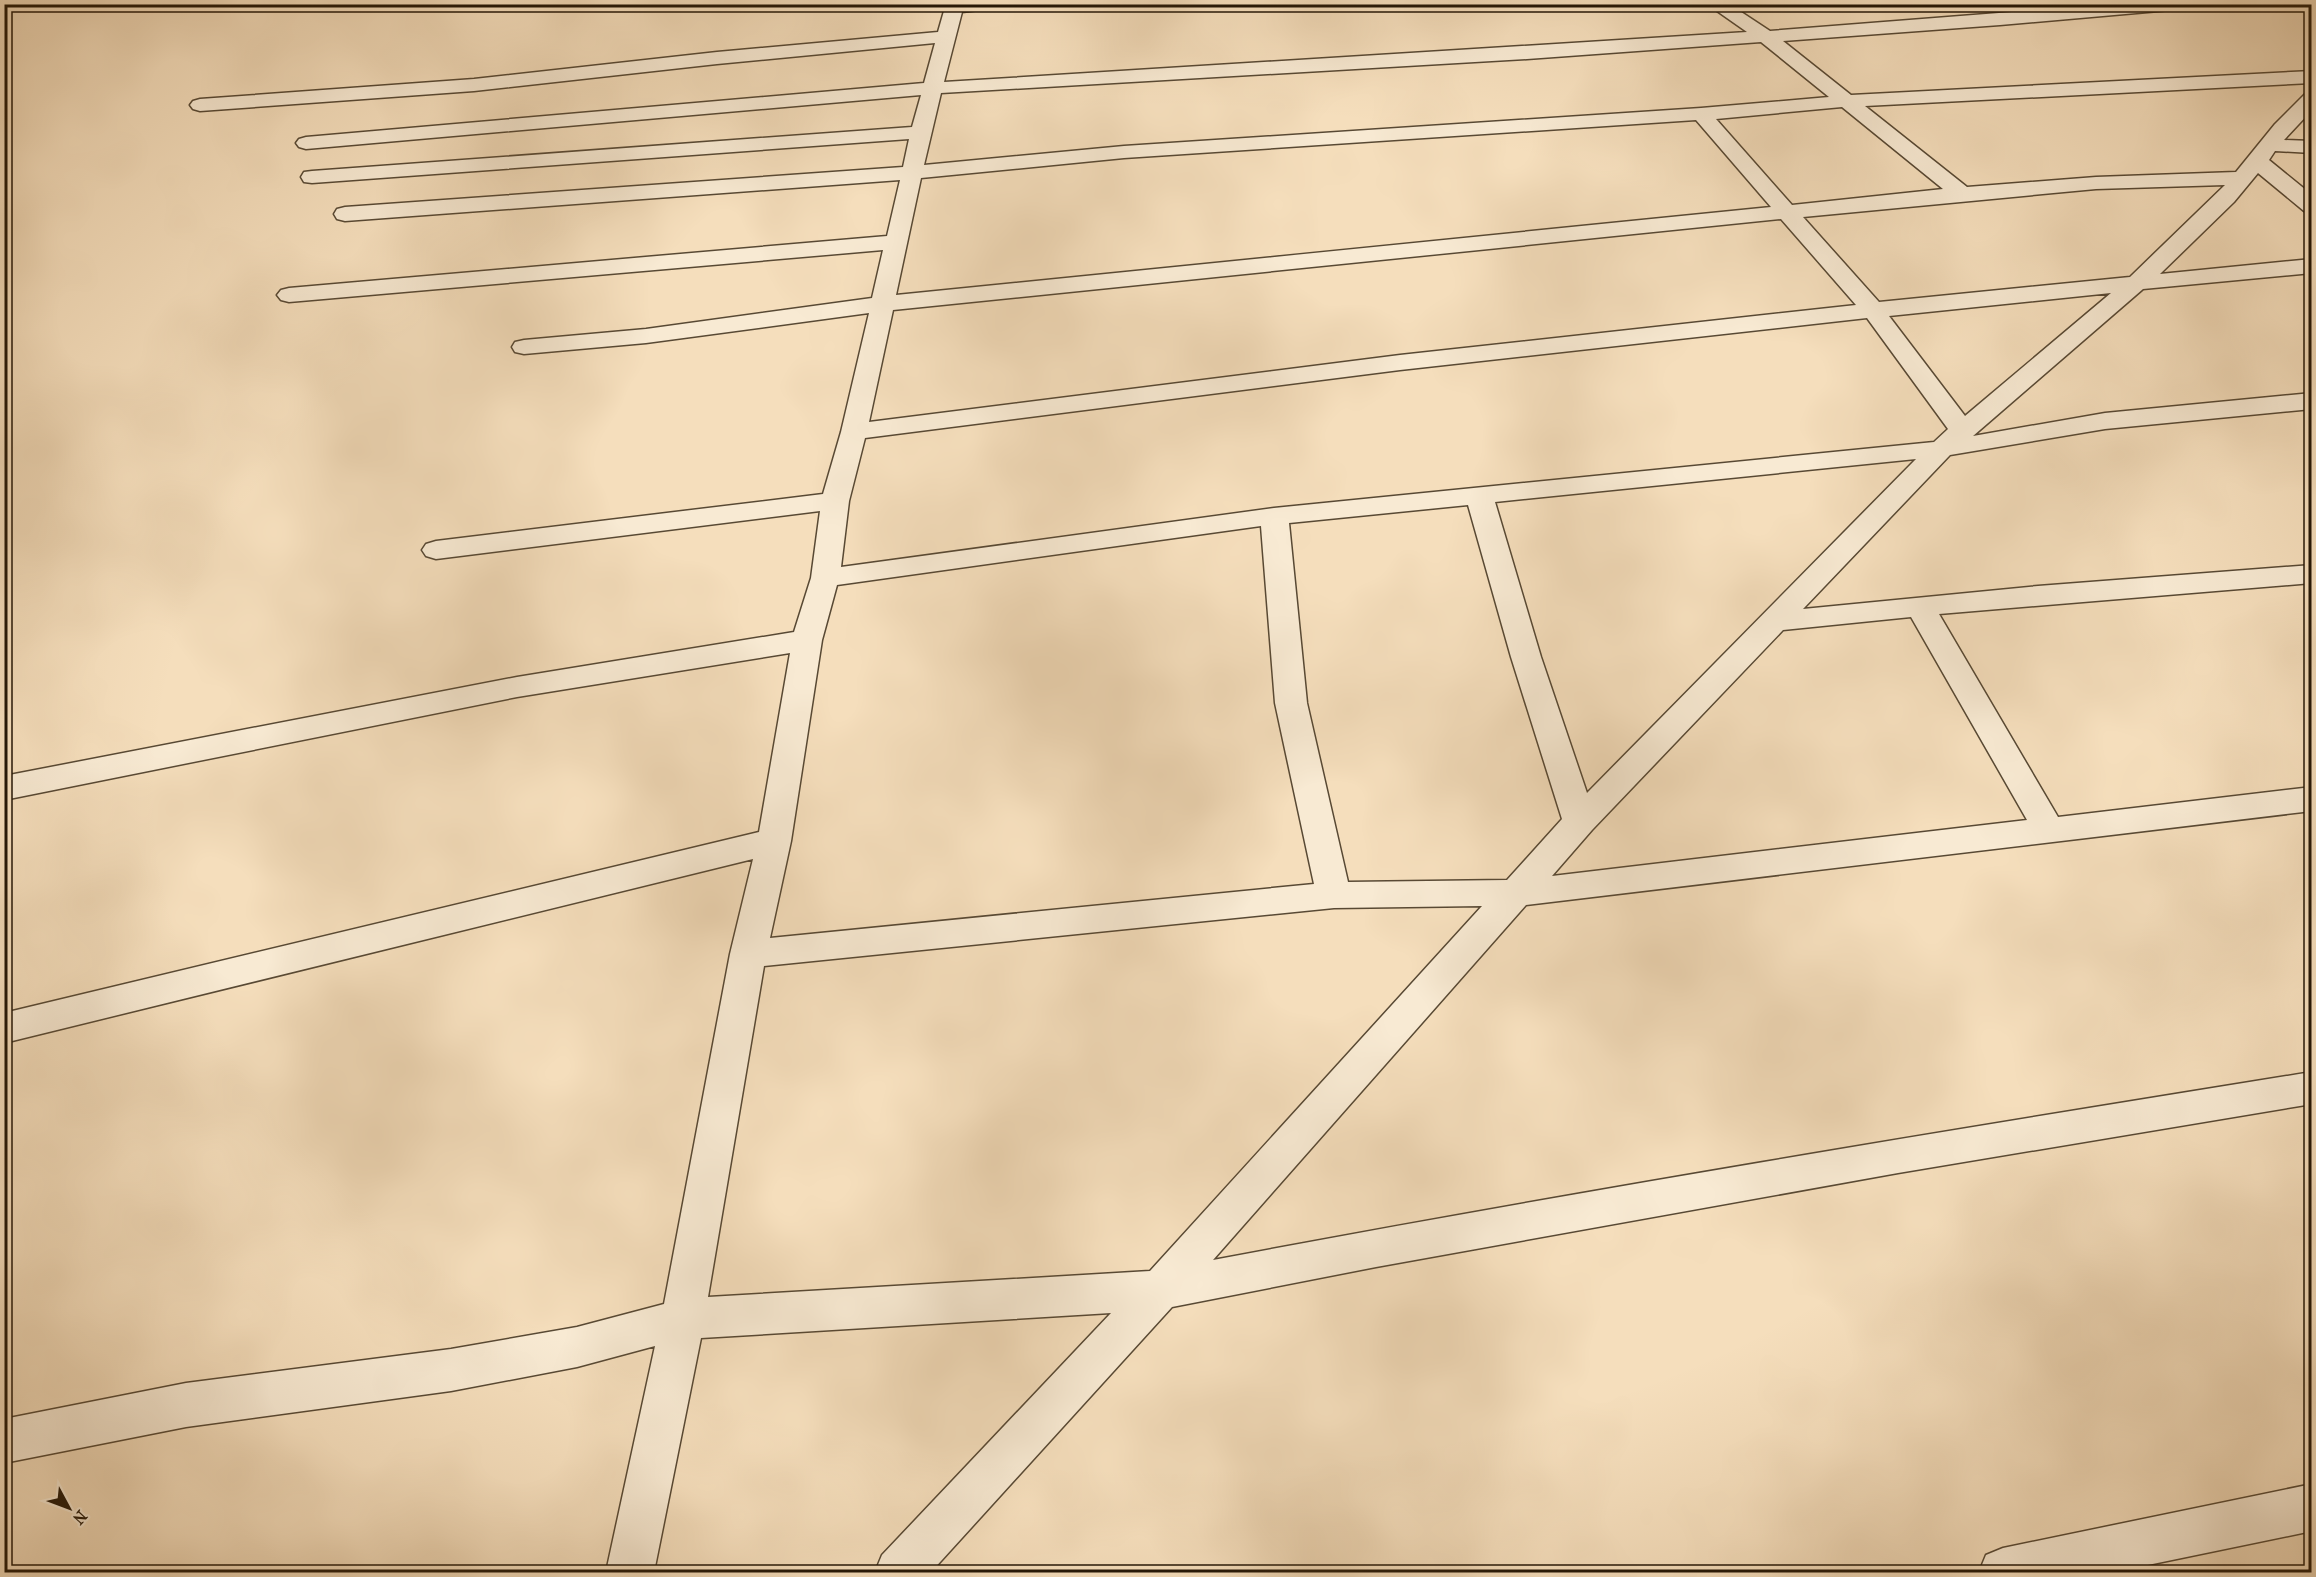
<svg xmlns="http://www.w3.org/2000/svg" width="2316" height="1577" font-family="'IM FELL French Canon',serif">
  <style>
    .lines { fill: none; stroke-linecap: round; stroke-linejoin: round }
    .minor-casing { stroke: #584934; stroke-width: 3 }
    .minor { fill: #f8ead3; fill-rule: evenodd }
  </style>
  <rect width="100%" height="100%" fill="#f5debc"/>
  <filter id="stains"><feTurbulence type="fractalNoise" baseFrequency=".00333" numOctaves="4"/><feColorMatrix values="0 0 0 0 .2 0 0 0 0 .09 0 0 0 0 .02 0 0 0 .5 -.17"/></filter>
  <radialGradient id="worn" r=".72"><stop offset=".6" stop-color="#630" stop-opacity="0"/><stop offset="1" stop-color="#630" stop-opacity=".3"/></radialGradient>
  <g class="lines">
    <defs>
      <path id="minor" d="M 946,4 L 997,4 L 988,9 L 962,12 L 944,82 L 1747,32 L 1707,4 L 1729,4 L 1770,31 L 2115,4 L 2191,4 L 2182,9 L 2000,25 L 1783,41 L 1851,95 L 2312,71 L 2312,83 L 1865,106 L 1967,187 L 2096,177 L 2236,172 L 2275,124 L 2305,94 L 2312,92 L 2312,110 L 2284,140 L 2312,141 L 2312,153 L 2275,151 L 2269,160 L 2312,195 L 2312,212 L 2304,211 L 2258,173 L 2234,202 L 2160,274 L 2312,259 L 2312,273 L 2143,289 L 1973,436 L 2105,413 L 2312,393 L 2312,409 L 2105,429 L 1950,455 L 1803,609 L 2038,586 L 2312,565 L 2312,583 L 1939,614 L 2058,817 L 2312,787 L 2312,811 L 1526,905 L 1213,1260 C 1578,1191 1945,1131 2312,1072 L 2312,1104 L 1898,1173 L 1376,1267 L 1172,1307 L 931,1572 L 875,1572 L 882,1555 L 1111,1313 L 701,1338 L 654,1572 L 606,1572 L 655,1346 L 577,1367 L 451,1391 L 186,1427 L 4,1463 L 4,1419 L 186,1383 L 451,1349 L 577,1327 L 664,1304 L 730,954 L 753,859 L 4,1043 L 4,1013 L 759,832 L 790,653 L 517,697 L 4,800 L 4,776 L 517,677 L 794,632 L 811,578 L 820,511 L 436,559 L 426,556 L 422,550 L 426,544 L 436,541 L 823,494 L 841,432 L 869,313 L 646,343 L 524,354 L 515,352 L 512,347 L 515,342 L 524,340 L 646,329 L 872,298 L 883,250 L 289,302 L 281,300 L 277,295 L 281,290 L 289,288 L 887,236 L 900,180 L 345,221 L 337,219 L 334,214 L 337,209 L 345,207 L 903,167 L 909,139 L 312,183 L 304,182 L 301,177 L 304,172 L 312,171 L 912,127 L 921,95 L 306,149 L 299,147 L 296,143 L 299,139 L 306,137 L 924,83 L 935,43 L 717,64 L 474,91 L 200,111 L 193,109 L 190,105 L 193,101 L 200,99 L 474,79 L 717,52 L 938,32 ZM 1761,42 L 1829,97 L 1701,108 L 1124,146 L 924,165 L 941,93 L 1527,59 ZM 1842,107 L 1943,189 L 1792,205 L 1716,119 ZM 1696,120 L 1771,207 L 896,295 L 921,178 L 1124,158 ZM 2225,185 L 2130,277 L 1879,302 L 1803,217 L 2096,189 ZM 1781,219 L 1856,305 L 1400,355 L 869,422 L 893,310 ZM 2111,293 L 1965,416 L 1889,316 ZM 1867,318 L 1948,429 L 1934,442 L 1274,508 L 841,567 L 849,501 L 865,438 L 1400,370 ZM 1916,459 L 1587,793 L 1541,657 L 1495,502 ZM 1468,505 L 1511,657 L 1562,819 L 1507,880 L 1348,882 L 1307,703 L 1289,523 ZM 1261,526 L 1275,703 L 1314,884 L 770,938 L 791,841 L 822,640 L 837,585 ZM 1911,617 L 2027,820 L 1552,876 L 1592,830 L 1783,630 ZM 1482,906 L 1150,1271 L 708,1297 L 764,966 L 1334,908 Z
        M 2312,1484 L 2312,1531 L 2114,1572 L 1979,1572 L 1986,1555 L 2003,1548 Z"/>
    </defs>
    <use href="#minor" class="minor-casing"/>
    <use href="#minor" class="minor"/>
  </g>
  <rect width="2316" height="1577" fill="none" stroke="#f5debc" stroke-width="24"/>
  <rect x="6" y="6" width="2304" height="1565" fill="none" stroke="#241707" stroke-width="3"/>
  <rect x="12" y="12" width="2292" height="1553" fill="none" stroke="#241707" stroke-width="1.5"/>
  <g transform="translate(69 1508) rotate(131)" stroke="#f8ead3" stroke-width="4.5" paint-order="stroke">
  <path d="M0-4.5L10 22L0 15L-10 22Z" fill="#241707"/>
  <text y="-9" font-size="16" font-weight="bold" text-anchor="middle" fill="#241707">N</text>
  </g>
  <rect width="100%" height="100%" filter="url(#stains)"/>
  <rect width="100%" height="100%" fill="url(#worn)"/>
</svg>
